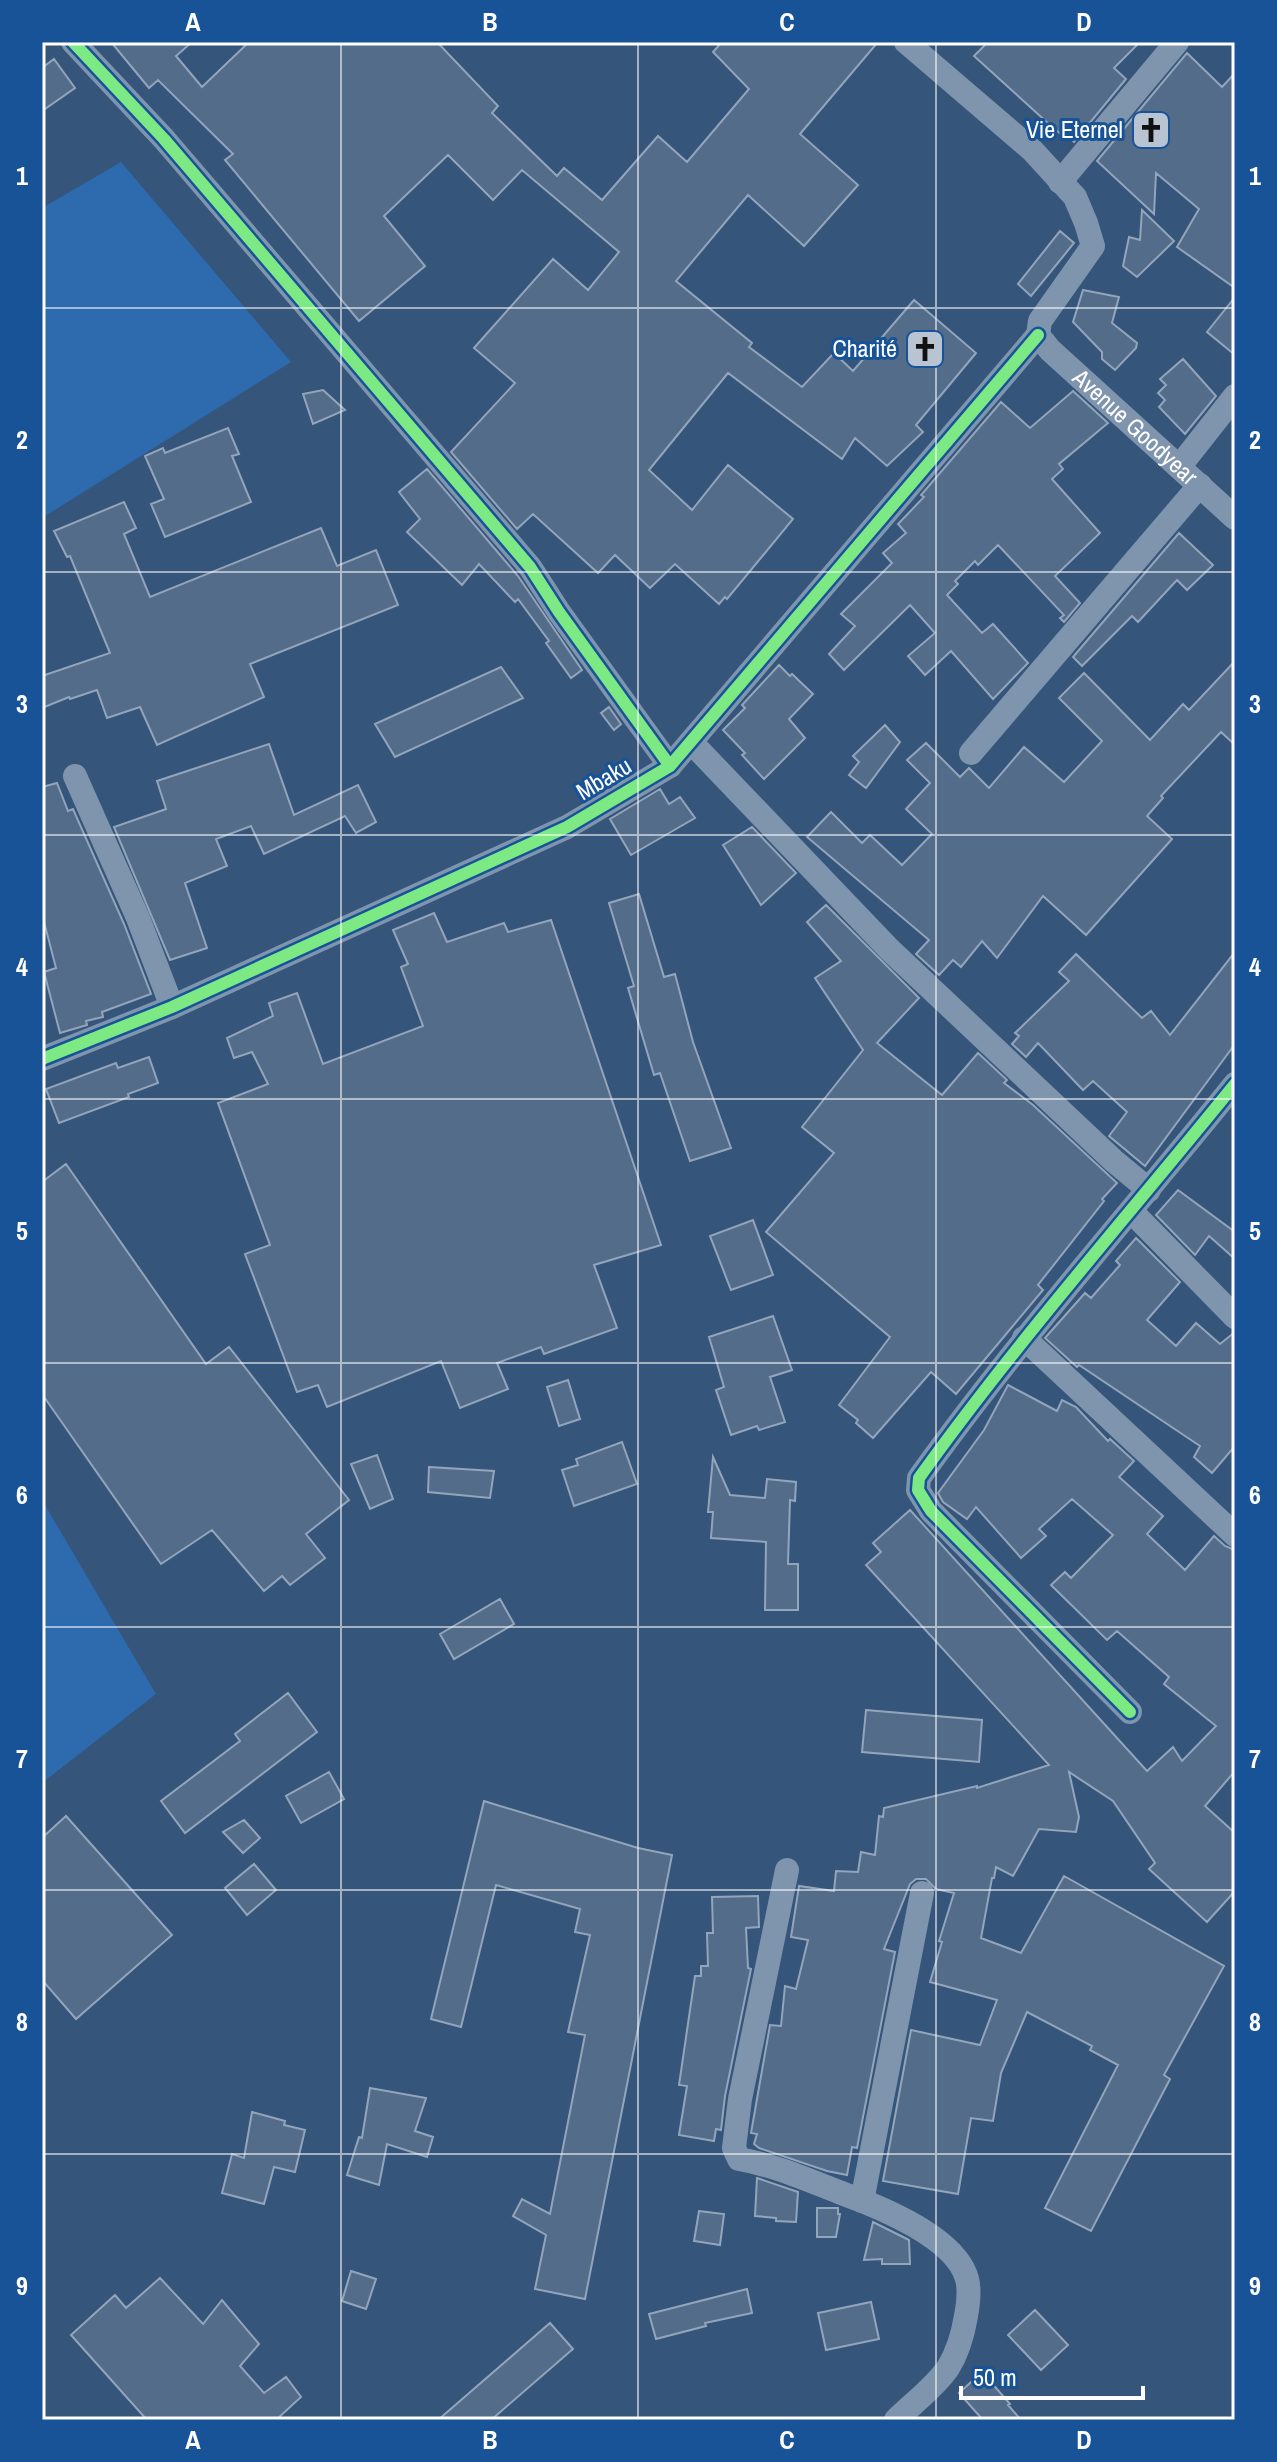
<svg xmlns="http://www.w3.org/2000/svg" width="1277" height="2462" font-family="'Archivo Narrow',sans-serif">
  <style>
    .green { fill: #2d6aae }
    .building { fill: #526c8a; stroke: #93a5bb; stroke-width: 2 }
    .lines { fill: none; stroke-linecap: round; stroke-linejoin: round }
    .minor { stroke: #7f95ad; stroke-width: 24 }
    .cycleway-casing { stroke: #185398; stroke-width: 17 }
    .cycleway { stroke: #7ce984; stroke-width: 12 }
    .grid { fill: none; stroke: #fff; stroke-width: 2; stroke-opacity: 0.55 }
    .labels { text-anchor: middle; stroke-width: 6; stroke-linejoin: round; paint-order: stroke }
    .poi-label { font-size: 24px; fill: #fff; stroke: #185398; text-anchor: end }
    .street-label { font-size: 24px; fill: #fff; stroke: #185398 }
    .neatline { fill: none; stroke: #fff; stroke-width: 3 }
    .grid-label { font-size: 26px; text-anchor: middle; font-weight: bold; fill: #fff }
  </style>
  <rect width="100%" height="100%" fill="#35557b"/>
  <path class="green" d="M 121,162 L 291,362 L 42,518 L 42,208 Z
    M 42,1500 L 156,1694 L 42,1783 Z"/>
  <path class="building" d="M 111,42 L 192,42 L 176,56 L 202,87 L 249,42 L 437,42 L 498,106 L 492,113 L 557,176 L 564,168 L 602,200 L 658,136 L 687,162 L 749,89 L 713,52 L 722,42 L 878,42 L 800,134 L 858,185 L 804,246 L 748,195 L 676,281 L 752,343 L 749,347 L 802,387 L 834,353 L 853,371 L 914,300 L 976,353 L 916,425 L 923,432 L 887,466 L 855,438 L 842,459 L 728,373 L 649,470 L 692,510 L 728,465 L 793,519 L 727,599 L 725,597 L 719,604 L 675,564 L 650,588 L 615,555 L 598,573 L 533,514 L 517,529 L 451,452 L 515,383 L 474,348 L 553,259 L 588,290 L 619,252 L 522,170 L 493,200 L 448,155 L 384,216 L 425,266 L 359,321 L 225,160 L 233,154 L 158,80 L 149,88 Z
    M 988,42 L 1140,42 L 1114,68 L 1126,79 L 1074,142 L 1066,133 L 1063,136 L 1050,125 L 974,56 Z
    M 1187,53 L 1222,87 L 1235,73 L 1235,288 L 1177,247 L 1199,209 L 1156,173 L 1154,214 L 1097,161 Z
    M 54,59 L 75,88 L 42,111 L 42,68 Z
    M 1142,210 L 1174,241 L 1137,277 L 1123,266 L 1129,237 L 1140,240 Z
    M 1060,231 L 1074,243 L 1031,296 L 1018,284 Z
    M 1083,290 L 1119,297 L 1112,323 L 1137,343 L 1136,348 L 1115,370 L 1102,359 L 1102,352 L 1073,322 Z
    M 1235,297 L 1235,355 L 1207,332 Z
    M 1183,359 L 1216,396 L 1185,434 L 1159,407 L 1165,400 L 1158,393 L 1166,385 L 1160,379 Z
    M 323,390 L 345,410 L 313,424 L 303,394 Z
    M 1073,391 L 1108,423 L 1059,464 L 1063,469 L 1052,479 L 1100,533 L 1055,576 L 1080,603 L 1064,622 L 1060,618 L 1064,615 L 998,545 L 978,565 L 975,561 L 955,581 L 958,584 L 947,595 L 982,633 L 993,624 L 1028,663 L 993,699 L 951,651 L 925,675 L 908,656 L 935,633 L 910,605 L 844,670 L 829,654 L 855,626 L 841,614 L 892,563 L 883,553 L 906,533 L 898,524 L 924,497 L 921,495 L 1001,402 L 1030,428 Z
    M 228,428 L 239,454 L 232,456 L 251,502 L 165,537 L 151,504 L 164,499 L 145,456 L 163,448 L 165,453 Z
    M 427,469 L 518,576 L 582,670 L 571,678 L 546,643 L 549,641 L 518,599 L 515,602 L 479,564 L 462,585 L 407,532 L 420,519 L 399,492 Z
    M 124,502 L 136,528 L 124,534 L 150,597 L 321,528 L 337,566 L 376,550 L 398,605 L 250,664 L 264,697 L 157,745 L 140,707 L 107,718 L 97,690 L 70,699 L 69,697 L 42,708 L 42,676 L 110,653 L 70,556 L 67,557 L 54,531 Z
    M 1179,533 L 1213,565 L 1187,590 L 1177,580 L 1138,622 L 1132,616 L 1082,666 L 1073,657 Z
    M 1235,661 L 1235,745 L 1221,732 L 1161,796 L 1163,798 L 1147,816 L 1172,839 L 1086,935 L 1043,896 L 997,958 L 982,941 L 961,967 L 953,960 L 939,975 L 916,954 L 929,940 L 807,837 L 831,812 L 862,843 L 870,835 L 902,865 L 932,834 L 906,809 L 930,783 L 907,760 L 926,743 L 960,777 L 969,768 L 989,788 L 1024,747 L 1064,782 L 1102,741 L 1059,698 L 1084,673 L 1150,740 L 1183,704 L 1189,710 Z
    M 779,665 L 790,676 L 792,674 L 813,694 L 789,719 L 805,738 L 764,779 L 742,755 L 745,753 L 723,730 L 745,708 L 742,705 Z
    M 501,667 L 523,698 L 395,757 L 375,724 Z
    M 609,707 L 621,724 L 614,730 L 601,713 Z
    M 885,725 L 900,742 L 866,788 L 849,775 L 859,762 L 853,756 Z
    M 269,744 L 294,815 L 358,785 L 376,822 L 356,833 L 345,816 L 264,854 L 251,826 L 216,839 L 227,866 L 185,883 L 207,948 L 170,960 L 114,827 L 166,809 L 157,781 Z
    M 57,783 L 68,811 L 73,809 L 124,924 L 151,994 L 102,1012 L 103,1017 L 86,1021 L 87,1025 L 60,1033 L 44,972 L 56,968 L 42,914 L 42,787 Z
    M 660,789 L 669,804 L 680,797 L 695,818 L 631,855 L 610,819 Z
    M 752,827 L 796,873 L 761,905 L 723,845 Z
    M 639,894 L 664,977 L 675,974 L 693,1042 L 731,1148 L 690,1161 L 660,1073 L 654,1075 L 628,988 L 634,986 L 609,903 Z
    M 826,905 L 919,998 L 877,1043 L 942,1095 L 978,1053 L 1007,1080 L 1004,1083 L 1033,1105 L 1117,1183 L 1102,1199 L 1104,1201 L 1038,1285 L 1043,1290 L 956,1394 L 931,1372 L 873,1438 L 856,1423 L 858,1420 L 839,1405 L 890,1337 L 766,1232 L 834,1153 L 802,1127 L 863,1050 L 815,978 L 841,961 L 807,922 Z
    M 434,913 L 447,942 L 504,923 L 508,932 L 551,920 L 661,1245 L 594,1265 L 617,1328 L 544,1354 L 541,1347 L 497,1363 L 508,1389 L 460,1408 L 441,1361 L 327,1407 L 318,1385 L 297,1392 L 245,1254 L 270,1245 L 218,1103 L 268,1084 L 252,1052 L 234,1058 L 227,1038 L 273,1016 L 269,1003 L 297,993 L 323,1064 L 423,1026 L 401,967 L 408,964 L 393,930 Z
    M 1235,952 L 1235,1044 L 1145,1166 L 1109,1136 L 1127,1112 L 1093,1081 L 1083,1090 L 1038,1043 L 1026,1057 L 1012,1044 L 1019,1036 L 1015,1033 L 1069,981 L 1059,972 L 1076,954 L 1142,1018 L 1151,1011 L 1170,1035 Z
    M 149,1057 L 158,1083 L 128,1094 L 129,1097 L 59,1123 L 46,1089 L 116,1063 L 118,1068 Z
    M 66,1164 L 206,1364 L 229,1347 L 349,1500 L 306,1534 L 325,1558 L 290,1585 L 282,1576 L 264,1591 L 212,1530 L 161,1564 L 42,1394 L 42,1182 Z
    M 1178,1190 L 1235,1232 L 1235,1259 L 1209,1236 L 1195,1255 L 1156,1215 Z
    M 753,1220 L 773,1275 L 731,1290 L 710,1236 Z
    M 1136,1238 L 1180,1282 L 1147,1320 L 1176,1346 L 1196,1323 L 1220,1344 L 1235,1332 L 1235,1446 L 1212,1473 L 1194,1457 L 1200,1446 L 1079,1365 L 1077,1367 L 1045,1338 L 1085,1293 L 1091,1298 L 1120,1265 L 1116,1261 Z
    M 773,1316 L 792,1370 L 770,1377 L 785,1422 L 759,1430 L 757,1426 L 731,1435 L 716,1390 L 724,1387 L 709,1337 Z
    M 568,1380 L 580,1419 L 559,1426 L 547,1387 Z
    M 1008,1385 L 1057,1411 L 1062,1400 L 1076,1407 L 1108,1441 L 1110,1439 L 1134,1461 L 1119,1477 L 1163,1516 L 1147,1534 L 1185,1570 L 1214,1536 L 1225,1546 L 1235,1550 L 1235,1771 L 1205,1806 L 1235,1833 L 1235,1891 L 1207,1922 L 1149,1869 L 1155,1863 L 1113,1801 L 1069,1772 L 1079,1817 L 1076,1832 L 1039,1829 L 1013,1876 L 996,1867 L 994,1878 L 992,1878 L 981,1938 L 1021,1953 L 1064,1876 L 1224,1966 L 1164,2075 L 1170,2079 L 1091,2231 L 1045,2208 L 1118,2065 L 1090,2050 L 1092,2046 L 1027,2012 L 1001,2073 L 993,2121 L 971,2118 L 958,2194 L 883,2181 L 911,2030 L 980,2045 L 997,2000 L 930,1982 L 942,1942 L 939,1941 L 954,1893 L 936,1889 L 926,1879 L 916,1879 L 910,1884 L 884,1949 L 895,1952 L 857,2148 L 852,2147 L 847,2175 L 827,2171 L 759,2148 L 754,2144 L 757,2134 L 751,2133 L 770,2025 L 781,2026 L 785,1986 L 796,1989 L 808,1940 L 791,1937 L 799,1886 L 834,1891 L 836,1871 L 858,1872 L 861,1852 L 875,1855 L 879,1816 L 883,1817 L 884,1808 L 977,1786 L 977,1788 L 1049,1765 L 866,1565 L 881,1552 L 873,1543 L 910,1510 L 1147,1771 L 1173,1747 L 1182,1761 L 1216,1726 L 1164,1684 L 1169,1677 L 1117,1631 L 1107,1640 L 1051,1585 L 1065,1572 L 1071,1578 L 1113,1535 L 1072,1499 L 1039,1529 L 1046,1536 L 1021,1558 L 976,1507 L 967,1519 L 943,1502 L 938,1493 L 984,1430 Z
    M 622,1442 L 637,1484 L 574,1506 L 562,1470 L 578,1465 L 576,1459 Z
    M 377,1455 L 393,1499 L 370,1509 L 351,1464 Z
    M 713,1457 L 730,1495 L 765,1498 L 767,1479 L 796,1482 L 795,1501 L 790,1500 L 788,1564 L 798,1564 L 798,1610 L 765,1610 L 766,1542 L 711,1538 L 713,1512 L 708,1512 Z
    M 429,1467 L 494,1471 L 490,1498 L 428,1492 Z
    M 500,1599 L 514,1624 L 454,1659 L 440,1634 Z
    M 288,1693 L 317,1732 L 185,1833 L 161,1801 L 240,1741 L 235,1734 Z
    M 866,1710 L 982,1720 L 979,1762 L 862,1752 Z
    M 329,1772 L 344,1799 L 301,1823 L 286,1796 Z
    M 484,1801 L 638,1848 L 672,1855 L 585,2299 L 535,2289 L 546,2235 L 513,2216 L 522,2199 L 550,2214 L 585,2035 L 568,2032 L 590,1935 L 575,1932 L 580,1909 L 496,1885 L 461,2027 L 431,2019 Z
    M 66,1816 L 172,1935 L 76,2019 L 42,1980 L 42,1838 Z
    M 244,1820 L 260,1838 L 243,1853 L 223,1832 Z
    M 254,1864 L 276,1890 L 247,1915 L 225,1888 Z
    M 758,1896 L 759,1927 L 746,1928 L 748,1968 L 751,1969 L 725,2096 L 721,2130 L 716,2129 L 714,2141 L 679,2135 L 687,2086 L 679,2085 L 695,1976 L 701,1976 L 701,1966 L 708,1966 L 707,1933 L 713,1933 L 712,1897 Z
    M 370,2088 L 426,2098 L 415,2131 L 433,2137 L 427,2157 L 387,2144 L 379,2185 L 347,2175 L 359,2137 L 362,2138 Z
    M 252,2112 L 285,2121 L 284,2125 L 305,2130 L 295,2172 L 274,2167 L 264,2204 L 222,2193 L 232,2154 L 244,2158 Z
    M 757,2178 L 798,2192 L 796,2222 L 776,2221 L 776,2218 L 755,2216 Z
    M 817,2208 L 838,2208 L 838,2214 L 840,2214 L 836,2237 L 817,2237 Z
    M 699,2211 L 724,2214 L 720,2245 L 694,2241 Z
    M 873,2222 L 909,2240 L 910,2264 L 882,2264 L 882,2259 L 864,2260 Z
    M 351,2271 L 376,2279 L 366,2309 L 342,2301 Z
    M 160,2278 L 203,2324 L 222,2300 L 259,2344 L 240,2366 L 264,2393 L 286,2377 L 301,2397 L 276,2420 L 147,2420 L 71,2335 L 115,2295 L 126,2308 Z
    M 747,2289 L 752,2313 L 705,2323 L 706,2326 L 656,2339 L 649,2314 Z
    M 871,2302 L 879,2339 L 826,2350 L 818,2313 Z
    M 1035,2310 L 1068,2345 L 1041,2370 L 1008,2335 Z
    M 550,2323 L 573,2349 L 491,2420 L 438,2420 Z
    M 982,2372 L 1010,2404 L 1008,2405 L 1021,2420 L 983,2420 L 959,2393 Z"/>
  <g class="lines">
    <g class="minor">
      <path d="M 73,42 L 164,139 L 530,567 L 559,612 L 670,766"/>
      <path d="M 906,42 L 1032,150 L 1075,197 L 1086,223 L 1093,246 L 1040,321 L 1038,335"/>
      <path d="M 1060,182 L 1177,42"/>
      <path id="s1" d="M 1038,335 L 1050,350 L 1235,518"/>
      <path d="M 1179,467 L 1235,396"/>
      <path d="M 691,742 L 889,949 L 1114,1161 L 1149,1190"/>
      <path d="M 971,753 L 1200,485"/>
      <path d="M 75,776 L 138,918 L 172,1007"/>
      <path d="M 42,1059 L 172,1007 L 567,827 L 670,766 L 1038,335"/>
      <path d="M 1132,1212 L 1235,1317"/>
      <path d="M 1024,1338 L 1235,1535"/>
      <path d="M 1130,1712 L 931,1511 L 918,1490 L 919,1478 C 1017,1341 1129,1215 1235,1084"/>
      <path d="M 787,1870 L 740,2099 L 734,2148 L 739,2159 C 775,2165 810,2181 844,2194 C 880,2207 956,2238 967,2279 C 970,2290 968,2305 966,2316 C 963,2334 958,2352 948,2368 C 935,2387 912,2404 896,2420"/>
      <path d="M 862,2201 L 922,1893"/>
    </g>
    <defs>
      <path id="cycleway" d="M 73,42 L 164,139 L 530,567 L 559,612 L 670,766
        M 42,1059 L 172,1007 L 567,827 L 670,766 L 1038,335
        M 1130,1712 L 931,1511 L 918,1490 L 919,1478 C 1017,1341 1129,1215 1235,1084"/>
    </defs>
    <use href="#cycleway" class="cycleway-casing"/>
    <use href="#cycleway" class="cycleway"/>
  </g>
  <path class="grid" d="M 341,42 L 341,2420M 638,42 L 638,2420M 936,42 L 936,2420M 42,308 L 1235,308M 42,572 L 1235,572M 42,835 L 1235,835M 42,1099 L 1235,1099M 42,1363 L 1235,1363M 42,1627 L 1235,1627M 42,1890 L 1235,1890M 42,2154 L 1235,2154"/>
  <defs>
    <symbol id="church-square" viewBox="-11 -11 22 22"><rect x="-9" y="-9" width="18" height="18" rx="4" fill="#b8c4d1" stroke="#185398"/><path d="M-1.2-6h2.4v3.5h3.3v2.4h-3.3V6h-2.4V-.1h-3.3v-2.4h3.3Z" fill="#111"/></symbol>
  </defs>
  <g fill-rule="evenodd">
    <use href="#church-square" x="1129" y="108" width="44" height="44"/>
    <use href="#church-square" x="903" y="327" width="44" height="44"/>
  </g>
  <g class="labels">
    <g class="poi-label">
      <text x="1123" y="138">Vie Eternel</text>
      <text x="897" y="357">Charité</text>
    </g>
    <g class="street-label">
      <text dy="8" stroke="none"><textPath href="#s1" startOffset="134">Avenue Goodyear</textPath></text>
      <text transform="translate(604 779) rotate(-31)" y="8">Mbaku</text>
    </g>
  </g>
  <rect width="1277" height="2462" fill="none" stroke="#185398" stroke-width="88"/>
  <path d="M961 2386v12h182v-12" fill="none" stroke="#ffffff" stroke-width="4"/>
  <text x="973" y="2386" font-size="24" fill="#ffffff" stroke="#185398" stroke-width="6" paint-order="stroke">50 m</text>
  <rect x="44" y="44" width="1189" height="2374" class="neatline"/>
  <g class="grid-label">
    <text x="193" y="31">A</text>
    <text x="490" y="31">B</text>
    <text x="787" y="31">C</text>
    <text x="1084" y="31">D</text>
    <text x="22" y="185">1</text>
    <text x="1255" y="185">1</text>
    <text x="22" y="449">2</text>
    <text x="1255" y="449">2</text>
    <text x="22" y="713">3</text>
    <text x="1255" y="713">3</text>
    <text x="22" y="976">4</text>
    <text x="1255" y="976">4</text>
    <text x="22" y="1240">5</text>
    <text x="1255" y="1240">5</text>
    <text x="22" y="1504">6</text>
    <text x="1255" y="1504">6</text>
    <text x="22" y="1768">7</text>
    <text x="1255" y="1768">7</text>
    <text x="22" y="2031">8</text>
    <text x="1255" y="2031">8</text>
    <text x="22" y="2295">9</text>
    <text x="1255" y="2295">9</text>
    <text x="193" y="2449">A</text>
    <text x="490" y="2449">B</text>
    <text x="787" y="2449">C</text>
    <text x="1084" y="2449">D</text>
  </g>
</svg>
